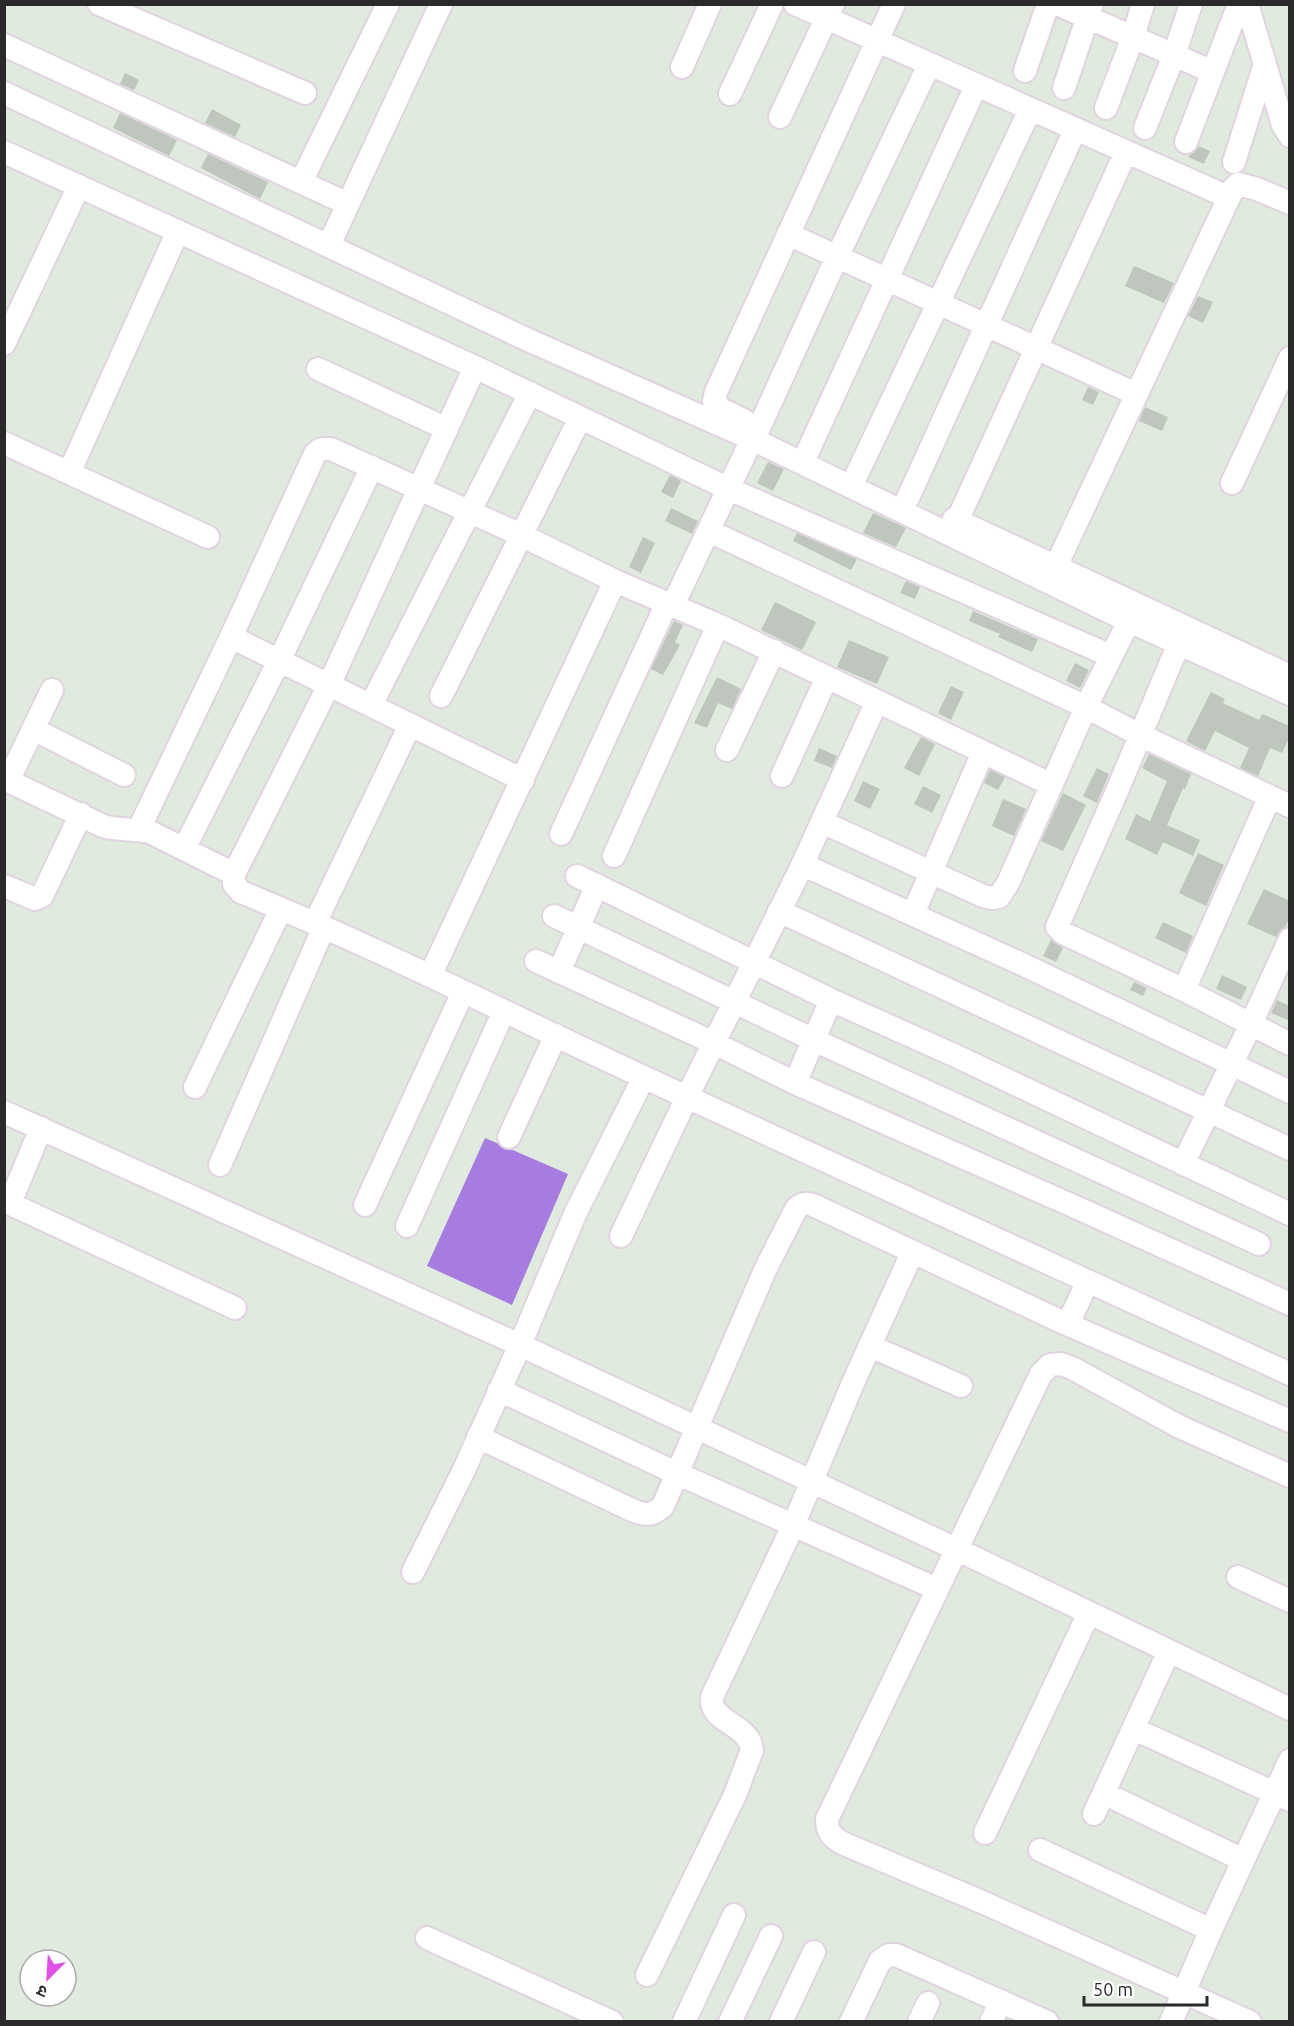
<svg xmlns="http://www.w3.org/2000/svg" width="1294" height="2026" font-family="Ubuntu,'Noto Sans Devanagari',sans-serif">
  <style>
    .water { fill: #a77ce1 }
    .building { fill: #bec6bd }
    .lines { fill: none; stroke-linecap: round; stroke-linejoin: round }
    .minor-casing { stroke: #e1d3e1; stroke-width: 26 }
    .minor { stroke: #fff; stroke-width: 22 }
  </style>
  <rect width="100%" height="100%" fill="#e1eade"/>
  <path class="water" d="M 485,1138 L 568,1174 L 512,1305 L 427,1266 Z"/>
  <path class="building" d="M 125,73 L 139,80 L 134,90 L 120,84 Z
    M 212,109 L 241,125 L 235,137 L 205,123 Z
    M 120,113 L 177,140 L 169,156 L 113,128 Z
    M 1199,146 L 1210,151 L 1204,164 L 1188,157 Z
    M 208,154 L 268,182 L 260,199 L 201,168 Z
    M 1134,266 L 1174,283 L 1164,303 L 1125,286 Z
    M 1198,296 L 1213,302 L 1203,323 L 1188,316 Z
    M 1088,387 L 1099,392 L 1093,405 L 1082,400 Z
    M 1145,407 L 1168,417 L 1162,431 L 1139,421 Z
    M 768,462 L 784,469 L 773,491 L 757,483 Z
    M 670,475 L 681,481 L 673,498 L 661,492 Z
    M 671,508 L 698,521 L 692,534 L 665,521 Z
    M 873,513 L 906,528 L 896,547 L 863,533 Z
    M 797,533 L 857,559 L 851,570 L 793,541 Z
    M 643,537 L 655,543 L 641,573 L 629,567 Z
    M 906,581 L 920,587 L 915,599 L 900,593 Z
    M 775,602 L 816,622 L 802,650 L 761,630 Z
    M 973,611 L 1038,639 L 1032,652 L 998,637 L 1000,634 L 969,621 Z
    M 674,621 L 683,625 L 675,642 L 680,645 L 663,675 L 651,669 Z
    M 849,640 L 889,657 L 877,684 L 837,667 Z
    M 1075,663 L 1089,670 L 1080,688 L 1066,681 Z
    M 717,677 L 741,689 L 732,709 L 718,703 L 707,728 L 694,723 Z
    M 951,686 L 964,692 L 951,720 L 938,713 Z
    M 1211,692 L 1225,699 L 1223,703 L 1259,720 L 1262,714 L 1290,726 L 1290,736 L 1282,753 L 1270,748 L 1258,776 L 1240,768 L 1249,748 L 1215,731 L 1205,751 L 1186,741 Z
    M 921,737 L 935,744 L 919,776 L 904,768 Z
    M 819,748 L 837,756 L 832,768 L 814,761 Z
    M 1149,754 L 1191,774 L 1185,789 L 1183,788 L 1167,825 L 1200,840 L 1193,856 L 1163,842 L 1157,855 L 1125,839 L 1136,814 L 1150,821 L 1167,781 L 1142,768 Z
    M 1097,768 L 1109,774 L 1097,803 L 1083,796 Z
    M 990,770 L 1005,777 L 998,790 L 984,783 Z
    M 863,781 L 880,789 L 870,809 L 854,801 Z
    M 923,786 L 941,795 L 932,813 L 914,804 Z
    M 1063,793 L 1086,805 L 1063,851 L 1041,841 Z
    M 1003,799 L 1026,809 L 1014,836 L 992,826 Z
    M 1198,853 L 1224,865 L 1206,906 L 1179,893 Z
    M 1264,889 L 1290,901 L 1290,917 L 1285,927 L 1276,937 L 1247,924 Z
    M 1163,922 L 1193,936 L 1186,953 L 1155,938 Z
    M 1051,940 L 1063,948 L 1056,962 L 1043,956 Z
    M 1222,975 L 1247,987 L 1241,1000 L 1216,989 Z
    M 1134,982 L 1147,988 L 1143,996 L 1130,990 Z
    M 1277,1000 L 1290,1006 L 1290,1021 L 1271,1013 Z"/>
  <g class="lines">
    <defs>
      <path id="minor" d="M 99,4 L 305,93
        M 795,4 L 1228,197
        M 1057,4 L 1213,72
        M 1247,4 L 1283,125 L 1290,136
        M 4,45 L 348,204
        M 682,67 L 710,4
        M 1025,71 L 1048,4
        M 1064,88 L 1092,4
        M 4,93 L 526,339 L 752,439 L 1129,621 L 1290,694
        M 730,94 L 772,4
        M 1106,108 L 1133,37 L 1143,4
        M 780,117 L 833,4
        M 1145,128 L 1174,55 L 1191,4
        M 1186,142 L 1239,4
        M 4,152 L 475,367 L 729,489 L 1111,656
        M 1234,162 L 1265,64
        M 301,182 L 388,4
        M 788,234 L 1136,394
        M 329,245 L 441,4
        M 4,344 L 79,186
        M 475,367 L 329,685 L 234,874 L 234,884 L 241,892 C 393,954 539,1030 689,1098 C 889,1190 1089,1281 1290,1374
        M 318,369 L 447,429
        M 745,421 L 721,409 L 714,401 L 716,392 L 894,4
        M 759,428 L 837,257 L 929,65
        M 4,443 L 208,537
        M 808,451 L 976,86
        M 69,473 L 178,231
        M 857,474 L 1030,110
        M 1232,483 L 1290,358
        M 908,498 L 1075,130
        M 954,519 L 1290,676
        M 957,521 L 1126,152
        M 709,531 L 1086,707 L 1140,735 L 1290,806
        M 1056,566 L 1233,189 L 1238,184 L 1257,189 L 1290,203
        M 673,605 L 752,439
        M 231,637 L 523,780
        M 1179,643 L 1117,791 L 1057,927 L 1063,933 L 1184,990 L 1290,1044
        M 441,696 L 580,418
        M 371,705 L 530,393
        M 33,729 L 124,775
        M 727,750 L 774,651
        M 782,776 L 827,677
        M 4,779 L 103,826 C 119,831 134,828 150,832 L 234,874
        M 8,781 L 52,690
        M 822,822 L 983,896 L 992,898 L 999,897 L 1008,883 L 1086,707 L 1129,621
        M 139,829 L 231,637 L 315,454 L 321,449 L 331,449 L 521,535 L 615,581 L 718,625 L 1052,785
        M 561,834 L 667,603
        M 184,849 L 280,659 L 372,467
        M 614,856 L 718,625
        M 800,870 L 877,701
        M 577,876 L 831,1000 L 956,1056 L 1290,1214
        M 4,886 L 35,899 L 42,896 L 81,814
        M 779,911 L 1290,1149
        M 913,914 L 983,752
        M 554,916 L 814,1040 L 1259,1244
        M 315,923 L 410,725
        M 536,961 L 714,1043 L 795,1083 L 1071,1205 L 1290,1304
        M 559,972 L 597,885
        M 430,976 L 615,581
        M 1184,990 L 1270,796
        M 795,1083 L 831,1000
        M 195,1087 L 281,909
        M 4,1112 L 520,1345 L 956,1549 L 1290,1709
        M 509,1137 L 556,1035
        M 1183,1164 L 1251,1024 L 1290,939
        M 220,1165 L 324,927
        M 4,1201 L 235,1308
        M 10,1203 L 41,1128
        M 365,1205 L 463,992
        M 407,1226 L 504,1011
        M 621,1236 L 687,1097 L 800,870 L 810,868 L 1024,965 L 1290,1092
        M 1062,1322 L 1290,1421
        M 870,1346 L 961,1386
        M 499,1390 L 676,1473 L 937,1589
        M 478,1437 L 634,1511 C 647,1516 653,1515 663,1506 L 766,1268 L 796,1209 C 802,1203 806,1203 813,1205 L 1062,1322 L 1069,1320 L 1072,1315 L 1088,1281
        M 413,1572 L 463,1472 L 520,1345 L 576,1212 L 644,1077
        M 1238,1577 L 1290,1601
        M 1134,1729 L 1290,1800
        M 1118,1800 L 1243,1860
        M 1094,1814 L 1169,1651
        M 985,1833 L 1089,1613
        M 1040,1850 L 1211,1930
        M 427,1938 L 612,2022
        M 647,1975 L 735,1795 L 752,1750 C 750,1724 708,1722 712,1697 L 793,1526 L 853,1383 L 912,1253
        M 684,2022 L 734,1915
        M 730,2022 L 771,1936
        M 781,2022 L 814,1952
        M 851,2022 L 880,1961 L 889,1955 L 896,1955 L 1047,2022
        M 919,2022 L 928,2003
        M 991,2022 L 1001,2001
        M 1171,2022 L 1211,1930 L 1290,1760
        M 1250,2022 L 982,1902 L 842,1843 C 831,1836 827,1832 827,1819 L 1041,1374 L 1050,1365 L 1061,1364 L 1072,1368 L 1180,1427 L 1290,1476"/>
    </defs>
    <use href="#minor" class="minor-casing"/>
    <use href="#minor" class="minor"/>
  </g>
  <rect width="1294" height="2026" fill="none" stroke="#2a2a2a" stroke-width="12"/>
  <g transform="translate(48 1978) rotate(204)"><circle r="28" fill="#ffffff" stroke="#aaaaaa" stroke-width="1.5"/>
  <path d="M0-4.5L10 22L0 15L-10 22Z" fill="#e24fe6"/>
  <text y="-9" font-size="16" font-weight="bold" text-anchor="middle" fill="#2a2a2a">उ</text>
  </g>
  <path d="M1084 1996v9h123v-9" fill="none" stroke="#2a2a2a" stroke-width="3"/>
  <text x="1093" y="1996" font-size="18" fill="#2a2a2a" stroke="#ffffff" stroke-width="4.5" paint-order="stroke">50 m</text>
</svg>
